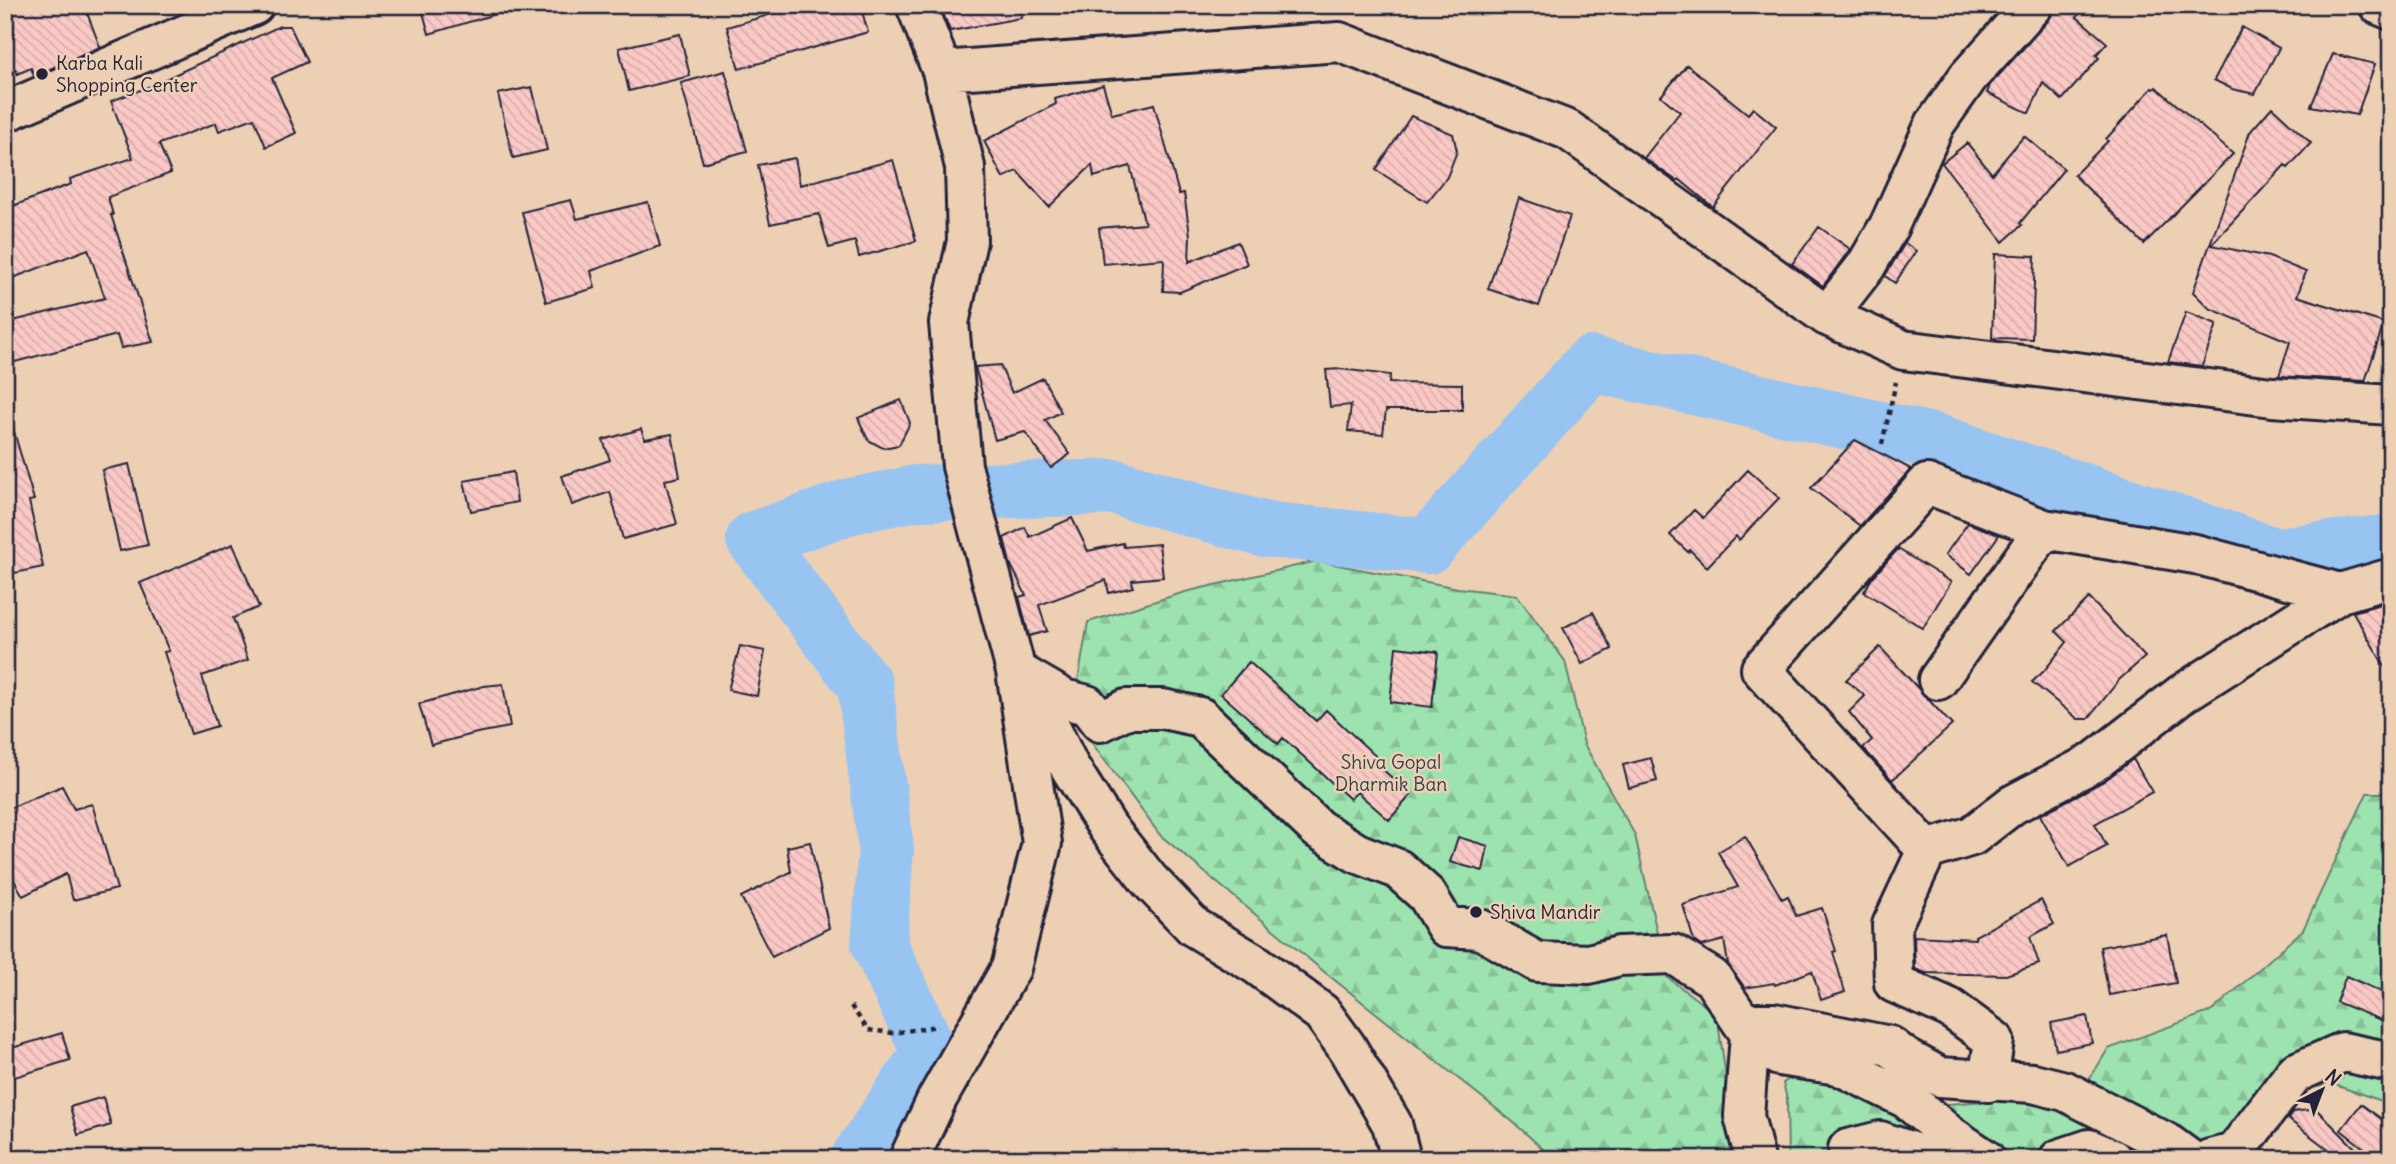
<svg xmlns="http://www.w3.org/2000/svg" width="2396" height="1164" font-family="Delius,sans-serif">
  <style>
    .forest { fill: url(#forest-firs); stroke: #608275; stroke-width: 2 }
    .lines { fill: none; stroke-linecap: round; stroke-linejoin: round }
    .river { stroke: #97c4f1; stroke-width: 56 }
    .building { fill: url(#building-back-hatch); stroke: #22223b; stroke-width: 2 }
    .minor-casing { stroke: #22223b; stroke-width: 44 }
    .path { stroke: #22223b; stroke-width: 4.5; stroke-dasharray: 5 5; stroke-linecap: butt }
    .minor { stroke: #edd0b4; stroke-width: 38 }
    .poi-dot { fill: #22223b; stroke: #edd0b4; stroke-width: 2.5 }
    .labels { text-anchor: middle; stroke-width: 5; stroke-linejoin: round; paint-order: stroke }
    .poi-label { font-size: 19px; fill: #22223b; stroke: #edd0b4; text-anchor: start }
    .park-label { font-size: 19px; fill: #343f4c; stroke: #edd0b4 }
  </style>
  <defs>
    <pattern id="forest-firs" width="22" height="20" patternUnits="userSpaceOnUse" patternTransform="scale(1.75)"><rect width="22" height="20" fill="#9de3af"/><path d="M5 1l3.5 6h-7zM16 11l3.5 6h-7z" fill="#87c297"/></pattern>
    <pattern id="building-back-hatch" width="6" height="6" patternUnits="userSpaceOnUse" patternTransform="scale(1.75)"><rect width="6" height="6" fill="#fac9c5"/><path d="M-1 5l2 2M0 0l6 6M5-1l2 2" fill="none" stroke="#d6acaa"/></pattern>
  </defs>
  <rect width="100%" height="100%" fill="#edd0b4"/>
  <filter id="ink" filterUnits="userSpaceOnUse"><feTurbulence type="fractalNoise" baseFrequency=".0143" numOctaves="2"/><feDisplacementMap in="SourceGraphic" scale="14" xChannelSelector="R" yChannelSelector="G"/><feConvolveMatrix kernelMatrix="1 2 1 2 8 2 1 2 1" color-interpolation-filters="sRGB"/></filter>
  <g filter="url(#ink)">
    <path class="forest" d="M 1317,561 L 1458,588 L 1517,595 L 1565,661 L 1584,744 L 1635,835 L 1667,977 L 1717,1015 L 1738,1159 L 1554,1159 L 1513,1122 L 1322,970 L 1160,835 L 1072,716 L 1088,622 L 1185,592 Z
      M 2367,793 L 2391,793 L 2391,1104 L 2335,1085 L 2254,1093 L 2229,1159 L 1788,1159 L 1787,1099 L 1783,1083 L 1803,1071 L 1900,1108 L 2046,1096 L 2086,1085 L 2108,1049 L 2212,1011 L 2303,930 Z"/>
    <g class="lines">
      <path class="river" d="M 858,1159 L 930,1053 L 879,944 L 886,848 L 865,685 L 754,539 L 851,506 L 916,493 L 1115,487 L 1262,529 L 1428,546 L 1591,364 L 1937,442 L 2274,555 L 2391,542"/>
    </g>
    <path class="building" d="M 5,5 L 84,5 L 100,47 L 34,76 L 31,68 L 17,74 L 16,70 L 5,74 Z
      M 421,5 L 501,5 L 502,12 L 429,34 Z
      M 803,5 L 860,5 L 868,32 L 739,69 L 727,27 Z
      M 940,5 L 1020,5 L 1021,18 L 950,31 Z
      M 2057,5 L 2085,5 L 2077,17 L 2107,43 L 2096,55 L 2099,58 L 2062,100 L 2043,83 L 2029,113 L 1987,93 L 1990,85 L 2049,20 Z
      M 280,26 L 290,26 L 307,62 L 272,78 L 296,133 L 266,147 L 254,118 L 219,131 L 216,123 L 159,144 L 171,173 L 108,197 L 113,215 L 111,215 L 153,342 L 121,348 L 117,335 L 11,363 L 5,323 L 105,298 L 88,249 L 5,281 L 5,209 L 71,184 L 70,179 L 133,158 L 111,101 L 146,88 Z
      M 2242,27 L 2279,48 L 2255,94 L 2232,89 L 2214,80 Z
      M 680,34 L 690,76 L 629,91 L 619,48 Z
      M 2333,54 L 2375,64 L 2357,115 L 2311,106 Z
      M 1687,65 L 1748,114 L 1753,108 L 1776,127 L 1713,207 L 1679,179 L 1677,181 L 1644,158 L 1680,112 L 1661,96 Z
      M 725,71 L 747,151 L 703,163 L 681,83 Z
      M 1103,85 L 1112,114 L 1154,104 L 1179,194 L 1184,193 L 1190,235 L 1189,262 L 1238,242 L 1247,264 L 1180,292 L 1163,291 L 1164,259 L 1103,264 L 1099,228 L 1145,224 L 1130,166 L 1094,177 L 1092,165 L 1049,207 L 1017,171 L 1003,178 L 984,141 L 1056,104 L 1055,99 Z
      M 532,87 L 547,150 L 513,158 L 498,94 Z
      M 2156,87 L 2233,154 L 2144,244 L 2074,175 L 2108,141 L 2106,139 L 2152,88 L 2154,89 Z
      M 2272,107 L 2311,143 L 2288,168 L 2285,165 L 2211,245 L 2269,257 L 2306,272 L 2297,296 L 2384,323 L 2365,381 L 2279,376 L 2290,342 L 2209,308 L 2193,292 L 2250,132 Z
      M 1411,116 L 1453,134 L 1457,151 L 1447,177 L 1427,202 L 1376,170 Z
      M 2024,136 L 2064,169 L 2020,223 L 2022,225 L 2003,242 L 1942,163 L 1967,143 L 1992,174 Z
      M 795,158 L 800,185 L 893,160 L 916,241 L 859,257 L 855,241 L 829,248 L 819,214 L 770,224 L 758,165 Z
      M 1519,198 L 1570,216 L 1539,306 L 1488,289 Z
      M 571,200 L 577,219 L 648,202 L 660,246 L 591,271 L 595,288 L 546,302 L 522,212 Z
      M 1819,227 L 1850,249 L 1823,286 L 1792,264 Z
      M 1905,243 L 1916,251 L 1895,283 L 1885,276 Z
      M 1995,254 L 2035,256 L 2032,339 L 1992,338 Z
      M 2186,312 L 2217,324 L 2202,366 L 2168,362 Z
      M 1000,365 L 1012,393 L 1043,378 L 1061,412 L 1045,420 L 1070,454 L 1051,468 L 1025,432 L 995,440 L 975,367 Z
      M 1341,369 L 1390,375 L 1389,383 L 1462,384 L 1462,410 L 1386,410 L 1383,434 L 1348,431 L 1351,405 L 1330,407 L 1326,370 Z
      M 901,400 L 910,423 L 899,445 L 883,448 L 868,440 L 858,418 Z
      M 12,425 L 34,500 L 29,501 L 43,567 L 5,575 L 5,426 Z
      M 641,429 L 645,439 L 672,434 L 680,477 L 665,480 L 677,524 L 623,539 L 610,492 L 572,505 L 562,476 L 610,460 L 603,440 Z
      M 1855,440 L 1911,469 L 1860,526 L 1811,488 Z
      M 129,464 L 148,545 L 120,551 L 102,470 Z
      M 1748,470 L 1779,498 L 1739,540 L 1736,536 L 1707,567 L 1690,550 L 1688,552 L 1670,535 L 1694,510 L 1703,518 Z
      M 513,472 L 517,502 L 471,511 L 464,481 Z
      M 1072,518 L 1088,551 L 1123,543 L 1124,547 L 1159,544 L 1163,577 L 1132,580 L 1133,587 L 1109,593 L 1106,580 L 1039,605 L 1047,631 L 1029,636 L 1019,597 L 1026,595 L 1010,563 L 1004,538 L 1025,527 L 1030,537 Z
      M 1968,523 L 1999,535 L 1971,574 L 1945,555 Z
      M 233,544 L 259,607 L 233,618 L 248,660 L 202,676 L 217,726 L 191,734 L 164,652 L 169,651 L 140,583 Z
      M 1898,549 L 1951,582 L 1923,628 L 1864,592 L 1872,578 Z
      M 2089,598 L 2145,657 L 2120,679 L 2088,719 L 2078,719 L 2032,682 L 2043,672 L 2067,642 L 2056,631 Z
      M 2391,601 L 2391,677 L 2353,612 Z
      M 1593,612 L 1612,649 L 1582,664 L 1563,628 Z
      M 740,646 L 765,651 L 757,696 L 728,690 Z
      M 1396,647 L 1438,652 L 1432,707 L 1390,702 Z
      M 1880,647 L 1952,725 L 1892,780 L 1863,748 L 1872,740 L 1849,712 L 1865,696 L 1846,680 Z
      M 1249,662 L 1316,721 L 1326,710 L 1383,763 L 1380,767 L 1411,795 L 1389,820 L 1357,792 L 1350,799 L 1283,738 L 1278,744 L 1221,694 Z
      M 503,684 L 510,727 L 477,733 L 431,745 L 419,704 L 484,686 Z
      M 1651,758 L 1657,781 L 1629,788 L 1623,765 Z
      M 2133,759 L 2152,792 L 2095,824 L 2107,846 L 2069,867 L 2040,815 L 2104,781 Z
      M 62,786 L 74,809 L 92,804 L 117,889 L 73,900 L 66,874 L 23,896 L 5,864 L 5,810 Z
      M 1745,836 L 1782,899 L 1788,896 L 1796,916 L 1822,908 L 1836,951 L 1833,952 L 1845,992 L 1821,1000 L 1812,971 L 1775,985 L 1774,983 L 1745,988 L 1728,964 L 1724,940 L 1702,946 L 1694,941 L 1683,905 L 1738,887 L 1718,852 Z
      M 1458,837 L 1488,846 L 1483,871 L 1450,862 Z
      M 810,842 L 829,928 L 772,957 L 741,897 L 791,872 L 787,847 Z
      M 2041,900 L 2054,924 L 2030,937 L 2039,964 L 2006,975 L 1926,973 L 1915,969 L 1914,936 L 1975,939 L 1975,936 Z
      M 2167,935 L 2176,983 L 2109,995 L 2100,947 Z
      M 2346,976 L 2391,996 L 2391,1024 L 2336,1002 Z
      M 2087,1016 L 2092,1043 L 2056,1050 L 2051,1023 Z
      M 62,1033 L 70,1060 L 5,1080 L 5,1050 Z
      M 103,1097 L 111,1125 L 78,1135 L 70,1107 Z
      M 2361,1104 L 2391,1126 L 2391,1159 L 2378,1159 L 2341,1130 Z
      M 2316,1109 L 2363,1156 L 2361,1159 L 2341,1159 L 2288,1119 L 2293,1112 Z"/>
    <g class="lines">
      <defs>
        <path id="minor" d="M 916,5 L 942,71 L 1339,42 L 1568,130 L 1827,316 L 1903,350 L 2272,397 L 2391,405
          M 2379,5 L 2391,10
          M 5,112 L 254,5
          M 1827,316 L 1866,266 L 1889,226 L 1935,124 L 1969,76 L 2033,5
          M 2340,593 L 2195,554 L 2044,529 L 1927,484 L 1761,669 L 1927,850 L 1972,836 L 2012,805 L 2094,762 L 2182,694 L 2340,593 L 2391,578
          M 1938,680 L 2044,529
          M 1927,850 L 1892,925 L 1894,983 L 1950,1008 L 1994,1040 L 1988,1082
          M 909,1159 L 937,1099 L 1011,968 L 1042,843 L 1016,671 L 962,466 L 949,323 L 967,241 L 965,167 L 942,71
          M 1401,1159 L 1392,1124 L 1346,1046 L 1322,1013 L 1257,965 L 1194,927 L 1149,880 L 1108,828 L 1069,766 L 1036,698 L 1016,671 L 1064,699 L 1087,705 L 1100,722 L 1126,709 L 1163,709 L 1200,717 L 1318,829 L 1357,853 L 1398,869 L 1427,895 L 1446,927 L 1480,929 L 1537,962 L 1589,964 L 1619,956 L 1673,954 L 1712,978 L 1750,1034 L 1779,1056 L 1838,1065 L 1907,1099 L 1948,1134 L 1985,1159
          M 1755,1159 L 1744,1116 L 1750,1034 L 1757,1023 L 1774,1023 L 1890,1046 L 1904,1057 L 1940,1077 L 2033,1083 L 2065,1091 L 2167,1143 L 2189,1159
          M 1852,1159 L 1848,1149 L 1880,1141 L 1917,1154 L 1949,1159
          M 2059,1159 L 2089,1149 L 2112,1159
          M 2210,1159 L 2234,1153 L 2295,1073 L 2343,1052 L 2391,1062"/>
      </defs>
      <use href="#minor" class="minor-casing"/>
      <path class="path" d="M 1882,444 L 1896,382
        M 851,1006 L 868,1030 L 893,1033 L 938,1026"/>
      <use href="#minor" class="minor"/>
    </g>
  </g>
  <g class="poi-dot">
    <circle cx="42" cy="74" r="7"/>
    <circle cx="1476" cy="912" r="7"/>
  </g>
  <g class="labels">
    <g class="poi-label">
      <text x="56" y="70">Karba Kali<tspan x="56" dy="22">Shopping Center</tspan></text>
      <text x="1490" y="919">Shiva Mandir</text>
    </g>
    <g class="park-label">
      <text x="1391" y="769">Shiva Gopal<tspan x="1391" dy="22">Dharmik Ban</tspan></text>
    </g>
  </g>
  <rect width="2396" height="1164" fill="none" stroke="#edd0b4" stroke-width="28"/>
  <rect x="14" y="14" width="2368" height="1136" fill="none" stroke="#22223b" stroke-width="2.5" filter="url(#ink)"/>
  <g transform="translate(2322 1090) rotate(42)" stroke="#edd0b4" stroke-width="5" paint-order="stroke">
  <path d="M0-5L12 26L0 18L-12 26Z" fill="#22223b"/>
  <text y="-10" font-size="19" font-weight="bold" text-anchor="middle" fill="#22223b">N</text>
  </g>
</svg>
